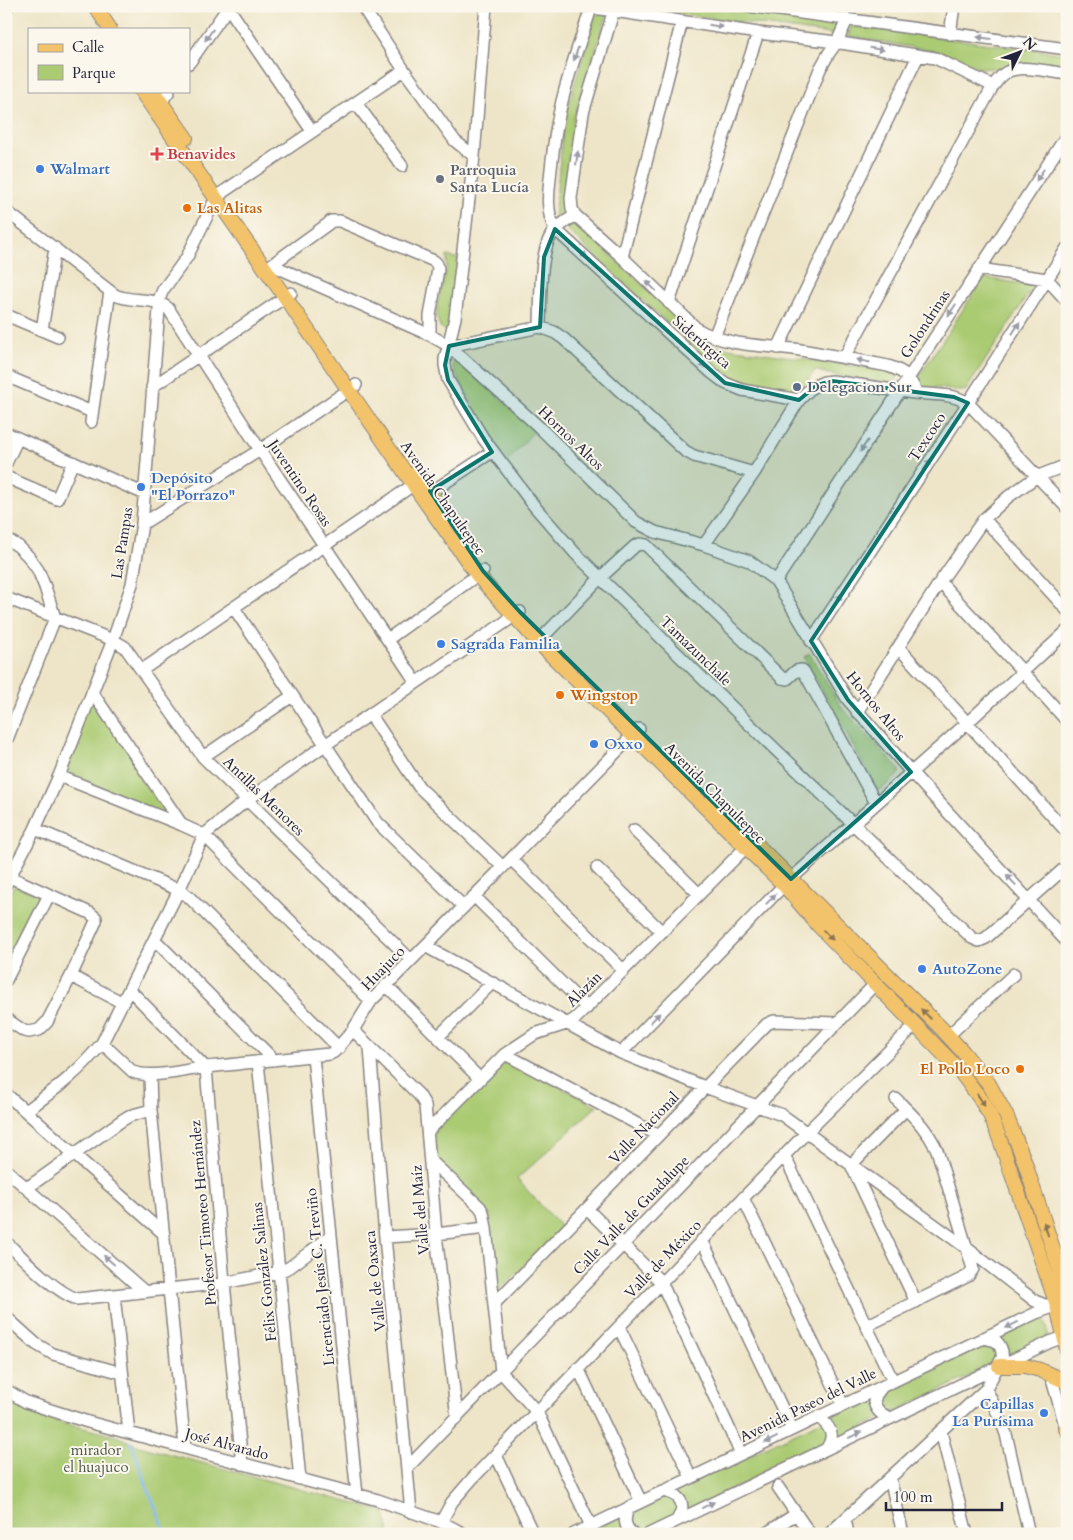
<svg xmlns="http://www.w3.org/2000/svg" width="1073" height="1540" font-family="Cardo,serif">
  <style>
    .green { fill: #abcb73; stroke: #667657 }
    .lines { fill: none; stroke-linecap: round; stroke-linejoin: round }
    .stream { stroke: #84b9f3; stroke-width: 2.5 }
    .minor-casing { stroke: #888482; stroke-width: 14 }
    .major-casing { stroke: #888482; stroke-width: 16 }
    .minor { stroke: #fff; stroke-width: 11 }
    .major { stroke: #f2c36a; stroke-width: 14 }
    .oneway { fill: #9c9ca7 }
    .oneway2 { fill: #8a7252 }
    .marked { fill: #0f766e; fill-opacity: 0.2; stroke: #0f766e; stroke-width: 4; stroke-linejoin: round }
    .health-dot { fill: #e0444e; stroke: #fbf7ec; stroke-width: 2 }
    .shop-dot { fill: #3f7fe0; stroke: #fbf7ec; stroke-width: 2 }
    .worship-dot { fill: #6b7280; stroke: #fbf7ec; stroke-width: 2 }
    .food-dot { fill: #e8710a; stroke: #fbf7ec; stroke-width: 2 }
    .service-dot { fill: #5c6f8a; stroke: #fbf7ec; stroke-width: 2 }
    .labels { text-anchor: middle; stroke-width: 4; stroke-linejoin: round; paint-order: stroke }
    .health-label { font-size: 15px; font-weight: bold; fill: #be3a42; stroke: #fbf7ec; text-anchor: start }
    .shop-label { font-size: 15px; font-weight: bold; fill: #366cbe; stroke: #fbf7ec; text-anchor: start }
    .worship-label { font-size: 15px; font-weight: bold; fill: #5b616d; stroke: #fbf7ec; text-anchor: start }
    .food-label { font-size: 15px; font-weight: bold; fill: #c56008; stroke: #fbf7ec; text-anchor: start }
    .street-label { font-size: 15px; fill: #22223b; stroke: #fbf7ec }
    .service-label { font-size: 15px; font-weight: bold; fill: #4e5e75; stroke: #fbf7ec; text-anchor: start }
    .park-label { font-size: 15px; fill: #4b554c; stroke: #fbf7ec }
  </style>
  <rect width="100%" height="100%" fill="#fbf7ec"/>
  <filter id="ink" filterUnits="userSpaceOnUse"><feTurbulence type="fractalNoise" baseFrequency=".02" numOctaves="2"/><feDisplacementMap in="SourceGraphic" scale="10" xChannelSelector="R" yChannelSelector="G"/><feConvolveMatrix kernelMatrix="1 2 1 2 8 2 1 2 1" color-interpolation-filters="sRGB"/></filter>
  <filter id="wash" filterUnits="userSpaceOnUse"><feTurbulence type="fractalNoise" baseFrequency=".0096" numOctaves="4" result="noise"/><feDisplacementMap in="SourceGraphic" scale="20" xChannelSelector="R" yChannelSelector="G"/><feGaussianBlur stdDeviation="1.12" result="paint"/><feColorMatrix in="noise" values="0 0 0 0 0 0 0 0 0 0 0 0 0 0 0 0 0 1.4 0 .05"/><feComposite in="paint" operator="in"/></filter>
  <g filter="url(#wash)">
    <rect width="100%" height="100%" fill="#eee5c8"/>
    <path class="green" d="M 622,6 L 698,6 L 840,25 L 837,35 Z
      M 595,14 L 607,15 L 574,118 L 567,213 L 554,219 L 564,121 Z
      M 851,26 L 1067,54 L 1067,69 L 1031,65 L 1000,69 L 967,67 L 945,53 L 848,36 Z
      M 575,222 L 708,345 L 896,372 L 899,375 L 894,384 L 828,374 L 815,370 L 798,394 L 729,380 L 566,229 Z
      M 447,256 L 460,259 L 451,302 L 449,331 L 446,331 L 440,327 C 432,308 442,290 446,272 C 447,267 447,261 447,256 Z
      M 984,278 L 1031,285 L 1033,287 L 966,390 L 961,391 L 921,386 L 917,379 Z
      M 456,358 L 535,430 L 508,461 L 492,440 L 453,368 L 453,361 Z
      M 809,653 L 842,708 L 899,769 L 899,774 L 881,790 L 877,789 L 804,657 Z
      M 92,692 L 182,825 L 59,776 Z
      M 16,886 L 41,896 L 42,899 L 6,970 L 6,900 L 13,887 Z
      M 504,1061 L 510,1062 L 597,1106 L 517,1179 L 562,1228 L 501,1289 L 497,1288 L 485,1210 L 431,1153 L 430,1133 Z
      M 1038,1318 C 1046,1320 1048,1328 1048,1335 L 1045,1339 L 1033,1346 L 638,1534 L 583,1534 Z
      M 15,1405 L 38,1417 L 116,1436 L 139,1446 L 385,1512 L 389,1534 L 6,1534 L 6,1418 Z"/>
    <g class="lines">
      <path class="stream" d="M 131,1442 L 146,1484 L 163,1526 L 163,1534"/>
    </g>
  </g>
  <g filter="url(#ink)">
    <g class="lines">
      <defs>
        <path id="minor" d="M 362,6 L 404,70 L 455,141 L 474,156
          M 486,6 L 474,156 L 455,318 L 445,359 L 445,365 L 448,380 L 483,438 L 535,507 L 575,553 L 749,724 L 972,938 L 979,941 L 986,938 L 1067,866
          M 581,6 L 758,33 L 828,41 L 935,58 L 993,86
          M 615,6 L 583,113 L 571,198 L 572,209 L 575,215 L 622,257 L 697,329 C 726,346 761,345 794,349 C 825,354 857,360 888,366 C 906,372 909,377 917,393
          M 749,6 L 1067,49
          M 228,7 L 312,131
          M 591,8 C 580,43 566,78 559,115 C 555,133 553,151 551,169 C 549,189 545,211 555,229 L 712,373 L 725,383 L 742,390 L 799,400
          M 6,9 L 8,6
          M 950,34 L 954,6
          M 189,63 L 229,6
          M 356,103 L 402,166
          M 157,108 L 169,91
          M 6,211 L 115,295 C 132,303 152,296 168,308 L 260,450 L 416,682
          M 622,257 L 682,21
          M 272,265 L 430,335 L 449,346 L 540,327 L 554,332 L 564,339 L 685,451 L 694,456 L 754,473
          M 267,268 L 328,224 L 331,221 L 340,221 L 434,261 L 437,264 L 438,269 L 430,316 L 430,335
          M 979,269 L 1047,279 L 1067,301
          M 669,303 L 758,33
          M 6,315 L 58,337
          M 540,327 C 541,303 538,245 556,229 C 561,224 569,220 575,215
          M 42,330 L 55,248
          M 714,337 L 820,69 L 829,53 L 837,42 L 847,20
          M 449,346 L 538,426 L 636,522 L 655,532 L 704,545 L 749,561 L 776,581 L 848,700 L 911,772 L 1067,942
          M 778,348 L 918,56
          M 844,358 L 993,86 C 997,81 1001,75 1007,72 C 1021,64 1051,72 1067,74
          M 6,376 L 92,412
          M 152,387 L 291,293
          M 91,422 L 110,291
          M 6,433 L 145,494
          M 6,463 L 18,438
          M 6,477 L 57,499 L 73,462
          M 425,496 L 492,452
          M 984,519 L 1067,610
          M 142,524 L 260,450 L 356,385
          M 6,539 L 18,546 L 28,556 L 38,570 L 45,587 L 55,618 L 6,742
          M 704,545 L 754,473 L 799,400 L 811,388 L 817,385 L 824,382 L 832,381 C 859,385 887,389 914,393 C 932,395 952,393 968,403 L 1067,508
          M 776,581 L 1067,135
          M 940,582 L 1022,671 L 1067,721
          M 6,598 L 113,640 L 125,647 L 203,757 L 411,960
          M 234,608 L 377,822 L 464,907
          M 388,639 L 483,571
          M 811,641 L 968,403 L 1067,248
          M 538,642 L 600,578 L 635,546 L 640,544 L 646,545 L 782,678 L 787,679 L 796,671 L 802,670 L 804,672 L 876,803
          M 899,648 L 1067,832
          M 142,670 L 419,481
          M 92,692 L 182,825
          M 857,712 L 940,582 L 984,519 L 1008,497 L 1036,477 L 1067,465
          M 370,714 L 419,787 L 503,867
          M 203,757 L 292,696
          M 59,776 L 182,825 L 204,835 L 371,1001
          M 35,829 L 179,890 L 189,897 L 339,1048
          M 634,830 L 699,894
          M 511,859 L 623,970
          M 597,868 L 662,932
          M 6,884 L 35,829 L 59,776 L 113,640 L 132,584 L 142,524 L 160,297 L 163,290 L 187,257 L 213,204 L 223,192 L 404,70
          M 474,896 L 587,1008
          M 155,940 L 274,1060
          M 425,946 L 621,1053 L 705,1087 L 782,1115 L 968,1249 L 1035,1301 L 1045,1305 L 1057,1305
          M 71,976 L 123,1003
          M 6,980 L 49,895
          M 386,985 L 480,1079
          M 130,990 L 206,1068 L 224,1283 L 242,1464
          M 6,1019 L 24,1031 L 29,1032 L 39,1030 L 47,1022 L 71,976 L 96,921 L 96,918 L 90,913 L 10,877
          M 353,1030 L 419,1095 L 425,1105 L 436,1234 L 457,1418
          M 948,1036 L 1014,974
          M 438,1037 L 492,983
          M 102,1043 L 133,1072 C 151,1079 187,1070 206,1067 C 248,1063 289,1058 330,1054 L 334,1052 L 353,1030 L 371,1001 L 639,729
          M 370,1048 L 385,1237 L 411,1512
          M 621,1053 L 784,885 L 967,723 L 1067,631
          M 505,1054 L 658,1135
          M 313,1056 L 357,1495
          M 258,1062 L 300,1479
          M 150,1075 L 151,1110 L 185,1448
          M 6,1094 L 164,1234
          M 906,1109 L 851,1165 L 916,1302
          M 26,1111 C 56,1089 79,1072 102,1043 L 179,890 L 204,835 L 247,800 L 325,745 L 520,612
          M 428,1131 L 505,1054 L 535,1034 L 566,1024 L 575,1019 L 751,842
          M 784,1155 L 893,1381
          M 430,1160 L 480,1207 L 483,1212 L 486,1228 L 501,1372 L 537,1412 L 591,1526
          M 6,1170 L 145,1292
          M 27,1188 L 121,1121 L 129,1116 L 151,1110
          M 743,1198 L 843,1405
          M 587,1209 L 661,1282 L 741,1454
          M 385,1237 L 436,1234 L 486,1228
          M 702,1240 L 792,1429
          M 6,1242 C 24,1259 55,1292 77,1299 L 224,1283 L 279,1272 L 290,1267 L 331,1236
          M 114,1295 L 129,1433
          M 494,1304 L 767,1024 L 774,1021 L 836,1023
          M 6,1317 L 36,1344 L 53,1354 L 122,1373
          M 866,1326 L 968,1276 L 973,1269 L 937,1150 C 926,1127 913,1116 896,1099
          M 619,1327 L 691,1477
          M 578,1368 L 641,1502
          M 1051,1376 L 1067,1432
          M 882,1387 L 876,1395 L 874,1402 C 877,1412 882,1415 891,1418
          M 986,1389 L 1000,1418 L 1006,1434 L 1029,1534
          M 6,1390 L 26,1402 L 38,1406 L 88,1422 L 378,1500 L 441,1522 L 464,1534
          M 818,1417 C 830,1426 836,1435 827,1448
          M 941,1432 L 967,1534
          M 496,1455 L 533,1534
          M 408,1467 L 876,983
          M 890,1478 L 903,1534
          M 778,1487 L 810,1534
          M 663,1491 C 681,1495 687,1504 677,1520
          M 629,1507 C 624,1518 623,1526 633,1534
          M 845,1519 L 848,1534
          M 441,1522 L 452,1502 L 472,1479 L 807,1132 L 916,1024
          M 574,1534 L 1036,1313 L 1067,1302
          M 649,1534 L 1050,1342 L 1067,1336
          M 765,1534 L 796,1514
          M 829,1534 L 986,1389 L 1002,1358 C 1003,1352 1001,1346 996,1341 L 983,1338"/>
        <path id="major" d="M 95,6 L 110,29
          M 141,91 L 285,297 L 422,497 L 478,576 L 538,642 L 784,885 L 819,926 L 959,1070 L 979,1097 L 990,1115 L 999,1137 L 1057,1305 L 1067,1350
          M 153,91 L 186,138
          M 417,472 L 447,517
          M 712,800 L 942,1029 L 963,1052 L 989,1084 L 1006,1115 L 1024,1160 L 1067,1292
          M 999,1366 L 1025,1366 L 1040,1370 L 1067,1382
          M 1066,1429 L 1067,1428"/>
      </defs>
      <use href="#minor" class="minor-casing"/>
      <use href="#major" class="major-casing"/>
      <use href="#minor" class="minor"/>
      <use href="#major" class="major"/>
    </g>
    <defs><path id="oneway-solid" d="M-6-.8H1V-3.2L6.5 0L1 3.2V.8H-6Z" transform="scale(1.25)"/></defs>
    <g class="oneway">
      <use href="#oneway-solid" transform="translate(716 26) rotate(9)"/>
      <use href="#oneway-solid" transform="translate(209 35) rotate(125)"/>
      <use href="#oneway-solid" transform="translate(984 38) rotate(-172)"/>
      <use href="#oneway-solid" transform="translate(877 49) rotate(9)"/>
      <use href="#oneway-solid" transform="translate(576 54) rotate(108)"/>
      <use href="#oneway-solid" transform="translate(577 158) rotate(-82)"/>
      <use href="#oneway-solid" transform="translate(1040 175) rotate(123)"/>
      <use href="#oneway-solid" transform="translate(582 253) rotate(42)"/>
      <use href="#oneway-solid" transform="translate(651 286) rotate(-136)"/>
      <use href="#oneway-solid" transform="translate(952 310) rotate(123)"/>
      <use href="#oneway-solid" transform="translate(1016 328) rotate(-58)"/>
      <use href="#oneway-solid" transform="translate(863 361) rotate(-169)"/>
      <use href="#oneway-solid" transform="translate(701 363) rotate(42)"/>
      <use href="#oneway-solid" transform="translate(864 446) rotate(123)"/>
      <use href="#oneway-solid" transform="translate(927 465) rotate(-57)"/>
      <use href="#oneway-solid" transform="translate(838 600) rotate(-57)"/>
      <use href="#oneway-solid" transform="translate(1011 880) rotate(-133)"/>
      <use href="#oneway-solid" transform="translate(771 899) rotate(-46)"/>
      <use href="#oneway-solid" transform="translate(655 1018) rotate(-46)"/>
      <use href="#oneway-solid" transform="translate(109 1260) rotate(-139)"/>
      <use href="#oneway-solid" transform="translate(1012 1325) rotate(154)"/>
      <use href="#oneway-solid" transform="translate(855 1435) rotate(-25)"/>
      <use href="#oneway-solid" transform="translate(771 1440) rotate(154)"/>
      <use href="#oneway-solid" transform="translate(708 1505) rotate(-26)"/>
    </g>
    <g class="oneway2">
      <use href="#oneway-solid" transform="translate(828 935) rotate(45)"/>
      <use href="#oneway-solid" transform="translate(926 1014) rotate(-136)"/>
      <use href="#oneway-solid" transform="translate(981 1100) rotate(58)"/>
      <use href="#oneway-solid" transform="translate(1046 1229) rotate(-108)"/>
    </g>
  </g>
  <path class="marked" d="M 555,229 L 725,383 L 799,400 L 817,385 L 832,381 L 954,397 L 968,403 L 811,641 L 848,700 L 911,772 L 791,879 L 520,612 L 483,571 L 430,491 L 492,452 L 448,380 L 445,365 L 449,346 L 540,327 L 544,257 Z"/>
  <path class="health-dot" d="M154.5 146.5h5v5h5v5h-5v5h-5v-5h-5v-5h5z"/>
  <g class="shop-dot">
    <circle cx="40" cy="169" r="5"/>
    <circle cx="141" cy="487" r="5"/>
    <circle cx="441" cy="644" r="5"/>
    <circle cx="594" cy="744" r="5"/>
    <circle cx="922" cy="969" r="5"/>
    <circle cx="1044" cy="1413" r="5"/>
  </g>
  <circle class="worship-dot" cx="440" cy="179" r="5"/>
  <g class="food-dot">
    <circle cx="187" cy="208" r="5"/>
    <circle cx="560" cy="695" r="5"/>
    <circle cx="1020" cy="1069" r="5"/>
  </g>
  <circle class="service-dot" cx="797" cy="387" r="5"/>
  <g class="labels">
    <g class="health-label">
      <text x="167" y="159">Benavides</text>
    </g>
    <g class="shop-label">
      <text x="50" y="174">Walmart</text>
      <text x="151" y="483">Depósito<tspan x="151" dy="17">"El Porrazo"</tspan></text>
      <text x="451" y="649">Sagrada Familia</text>
      <text x="604" y="749">Oxxo</text>
      <text x="932" y="974">AutoZone</text>
      <text x="1034" y="1409" text-anchor="end">Capillas<tspan x="1034" dy="17">La Purísima</tspan></text>
    </g>
    <g class="worship-label">
      <text x="450" y="175">Parroquia<tspan x="450" dy="17">Santa Lucía</tspan></text>
    </g>
    <g class="food-label">
      <text x="197" y="213">Las Alitas</text>
      <text x="570" y="700">Wingstop</text>
      <text x="1010" y="1074" text-anchor="end">El Pollo Loco</text>
    </g>
    <g class="street-label">
      <text transform="translate(925 324) rotate(-57)" y="5">Golondrinas</text>
      <text transform="translate(702 342) rotate(41)" y="5">Siderúrgica</text>
      <text transform="translate(927 437) rotate(-57)" y="5">Texcoco</text>
      <text transform="translate(571 438) rotate(44)" y="5">Hornos Altos</text>
      <text transform="translate(300 483) rotate(56)" y="5">Juventino Rosas</text>
      <text transform="translate(443 498) rotate(55)" y="5">Avenida Chapultepec</text>
      <text transform="translate(122 543) rotate(-81)" y="5">Las Pampas</text>
      <text transform="translate(696 651) rotate(44)" y="5">Tamazunchale</text>
      <text transform="translate(876 706) rotate(51)" y="5">Hornos Altos</text>
      <text transform="translate(715 793) rotate(45)" y="5">Avenida Chapultepec</text>
      <text transform="translate(264 796) rotate(44)" y="5">Antillas Menores</text>
      <text transform="translate(383 968) rotate(-46)" y="5">Huajuco</text>
      <text transform="translate(584 989) rotate(-45)" y="5">Alazán</text>
      <text transform="translate(644 1128) rotate(-46)" y="5">Valle Nacional</text>
      <text transform="translate(420 1210) rotate(-95)" y="5">Valle del Maíz</text>
      <text transform="translate(203 1213) rotate(-95)" y="5">Profesor Timoteo Hernández</text>
      <text transform="translate(631 1215) rotate(-46)" y="5">Calle Valle de Guadalupe</text>
      <text transform="translate(663 1259) rotate(-46)" y="5">Valle de México</text>
      <text transform="translate(264 1272) rotate(-96)" y="5">Félix González Salinas</text>
      <text transform="translate(320 1277) rotate(-96)" y="5">Licenciado Jesús C. Treviño</text>
      <text transform="translate(375 1281) rotate(-96)" y="5">Valle de Oaxaca</text>
      <text transform="translate(808 1405) rotate(-26)" y="5">Avenida Paseo del Valle</text>
      <text transform="translate(227 1444) rotate(15)" y="5">José Alvarado</text>
    </g>
    <g class="service-label">
      <text x="807" y="392">Delegacion Sur</text>
    </g>
    <g class="park-label">
      <text x="96" y="1455">mirador<tspan x="96" dy="17">el huajuco</tspan></text>
    </g>
  </g>
  <rect width="1073" height="1540" fill="none" stroke="#fbf7ec" stroke-width="25"/>
  <rect x="28" y="28" width="162" height="65" fill="#fbf7ec" stroke="#a4a2a5"/>
  <rect x="38" y="44" width="25" height="8" fill="#f2c36a" stroke="#a4a2a5"/>
  <text x="72" y="52" font-size="15" fill="#22223b">Calle</text>
  <rect x="38" y="65" width="25" height="15" fill="#abcb73" stroke="#a4a2a5"/>
  <text x="72" y="78" font-size="15" fill="#22223b">Parque</text>
  <g transform="translate(1020 52) rotate(48)" stroke="#fbf7ec" stroke-width="4" paint-order="stroke">
  <path d="M0-4L9 19L0 12L-9 19Z" fill="#22223b"/>
  <text y="-8" font-size="14" font-weight="bold" text-anchor="middle" fill="#22223b">N</text>
  </g>
  <path d="M886 1502v8h116v-8" fill="none" stroke="#22223b" stroke-width="2.5"/>
  <text x="893" y="1502" font-size="15" fill="#22223b" stroke="#fbf7ec" stroke-width="4" paint-order="stroke">100 m</text>
</svg>
